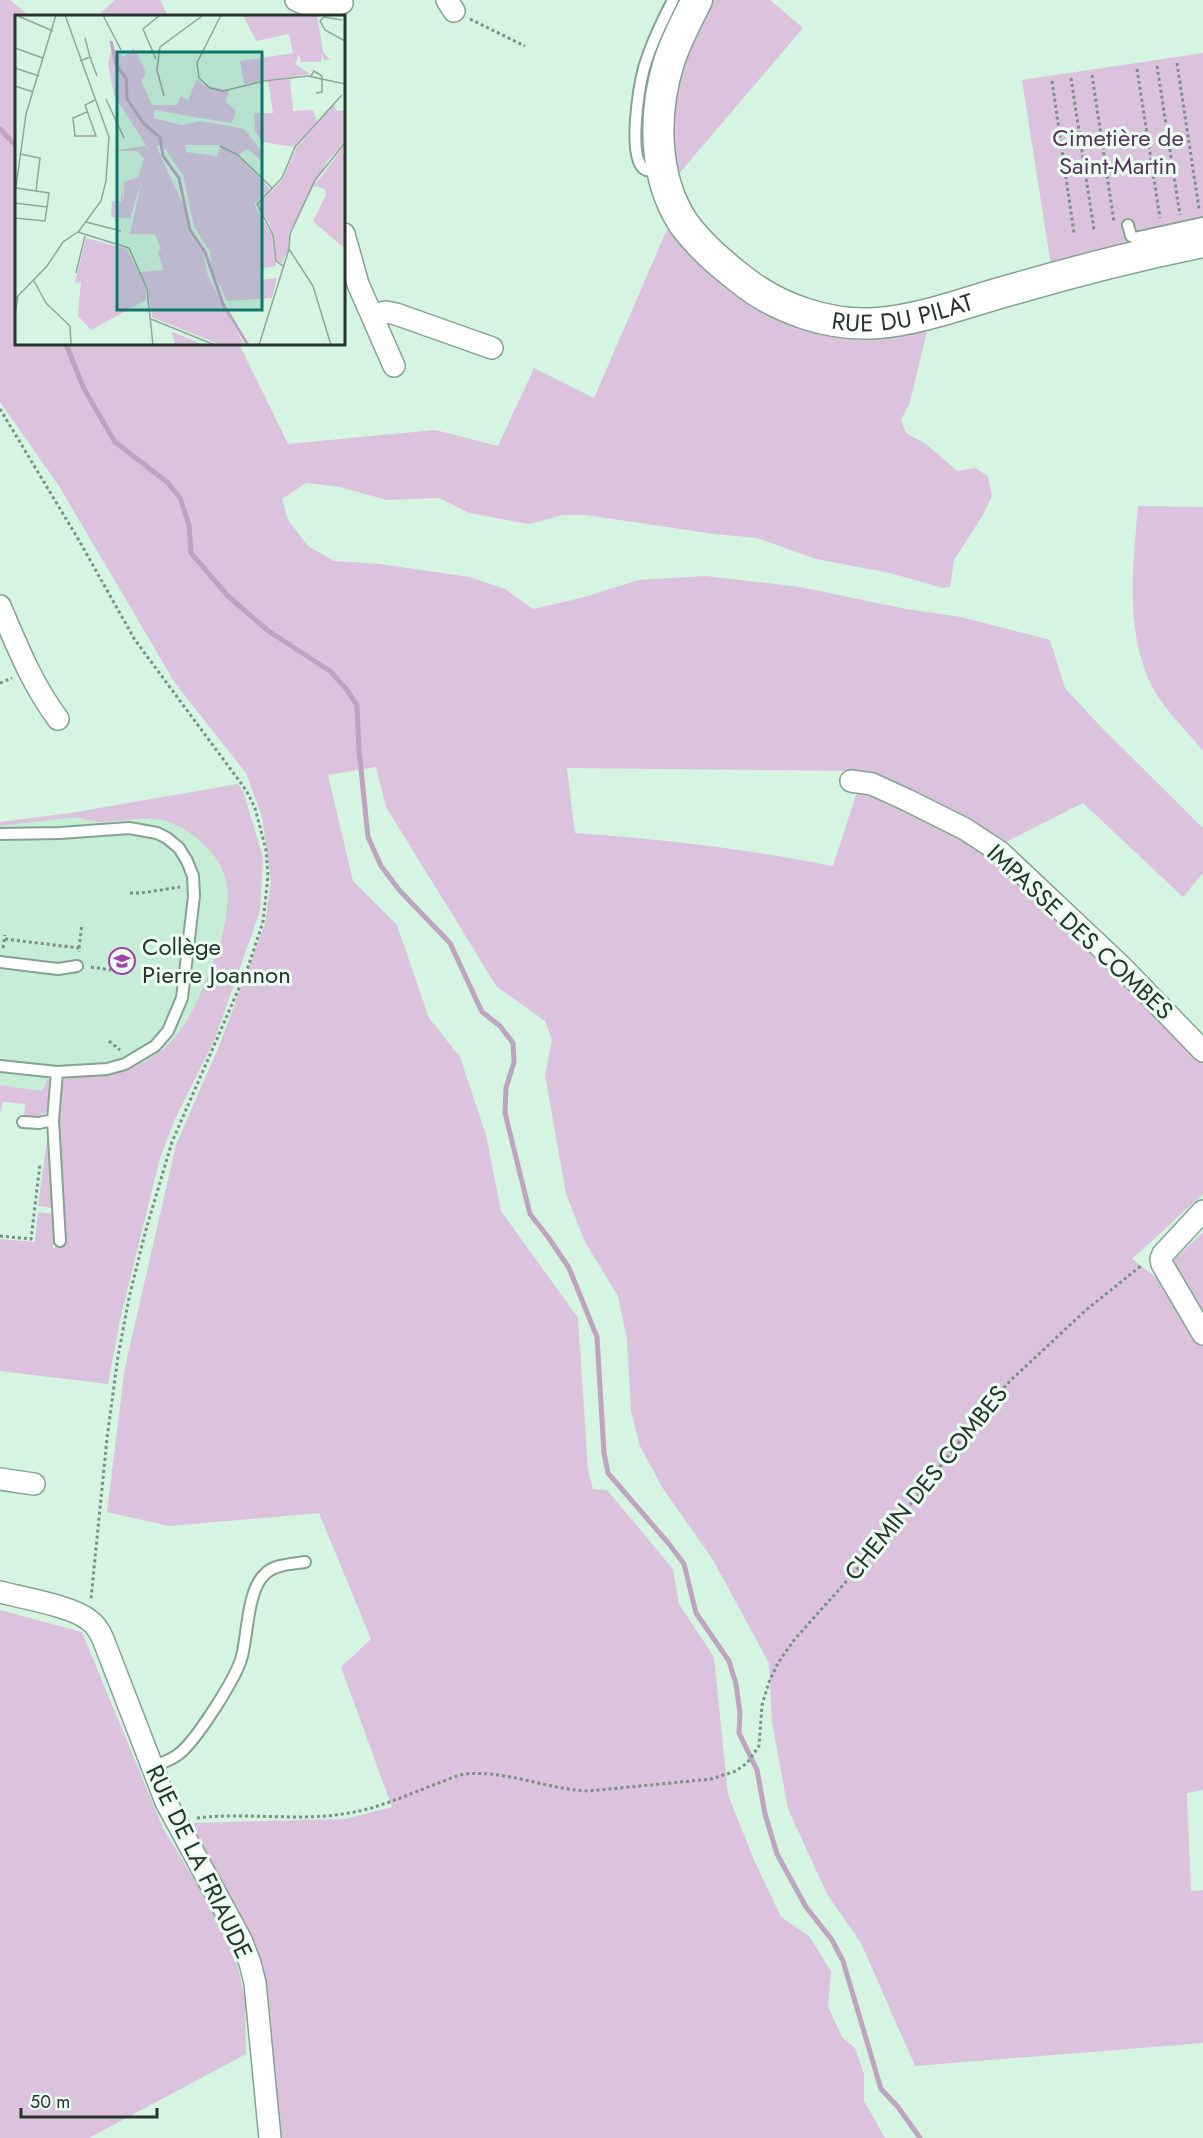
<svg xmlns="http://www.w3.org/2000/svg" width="1203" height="2138" font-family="Jost,sans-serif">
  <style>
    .built { fill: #c6edd5 }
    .green { fill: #dbc3de }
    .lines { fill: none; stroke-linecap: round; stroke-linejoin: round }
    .stream { stroke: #bea4c1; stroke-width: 5 }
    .service-casing { stroke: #85a391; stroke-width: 14 }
    .minor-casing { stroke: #85a391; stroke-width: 24 }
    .secondary-casing { stroke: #85a391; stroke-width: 33 }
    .path { stroke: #7b9084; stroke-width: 3; stroke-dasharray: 3 3; stroke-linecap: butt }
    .service { stroke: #fff; stroke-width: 10 }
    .minor { stroke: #fff; stroke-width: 21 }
    .secondary { stroke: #fff; stroke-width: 30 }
    .labels { text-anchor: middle; stroke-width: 6; stroke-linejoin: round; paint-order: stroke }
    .park-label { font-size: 24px; fill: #59355e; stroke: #ebfef2 }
    .street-label { font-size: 24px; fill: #28342d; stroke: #ebfef2 }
    .poi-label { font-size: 24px; fill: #28342d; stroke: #ebfef2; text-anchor: start }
    .inset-river { fill: none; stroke: #bea4c1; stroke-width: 3 }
    .inset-road { fill: none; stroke: #90a799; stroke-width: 1.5 }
    .view { fill: #0f766e; fill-opacity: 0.15; stroke: #0f766e; stroke-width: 3 }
    .inset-edge { fill: none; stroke: #28342d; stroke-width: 3 }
  </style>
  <rect width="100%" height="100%" fill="#d5f4e1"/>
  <path class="built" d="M 238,784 L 243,791 L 263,857 L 260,911 L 214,1041 L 174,1119 L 0,1097 L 0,822 L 71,813 Z"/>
  <path class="green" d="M 0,0 L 10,0 L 29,16 L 16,16 L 16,344 L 239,344 L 288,444 L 435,430 L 498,446 L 534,368 L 594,398 L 668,227 L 673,224 L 758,303 L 929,323 L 910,402 L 901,420 L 906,433 L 926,444 L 957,471 L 975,468 L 988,476 L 992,496 L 983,515 L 954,560 L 950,587 L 943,588 L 890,573 L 816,559 L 757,538 L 714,534 L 586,515 L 563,515 L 529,524 L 469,513 L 439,498 L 387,500 L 340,487 L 306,483 L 282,499 L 288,520 L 308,546 L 334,561 L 380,564 L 470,577 L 505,589 L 533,609 L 585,597 L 638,580 L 706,576 L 800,587 L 906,609 L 961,617 L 1050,640 L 1065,688 L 1103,729 L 1203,828 L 1203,873 L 1183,897 L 1083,803 L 1000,845 L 948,815 L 850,771 L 567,768 L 575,833 C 662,839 748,849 833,866 L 856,795 L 868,789 L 998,856 L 1133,986 L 1203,1061 L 1203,1194 L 1132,1259 L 1162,1282 L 1203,1345 L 1203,1790 L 1187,1793 L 1191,1891 L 1203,1890 L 1203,2043 L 915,2066 L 861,1943 L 827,1894 L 788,1809 L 772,1722 L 769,1663 L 713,1560 L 662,1487 L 640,1446 L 631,1411 L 627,1339 L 618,1296 L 585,1242 L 566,1194 L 545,1075 L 552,1040 L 545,1021 L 497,987 L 386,807 L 376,767 L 328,775 L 353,881 L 397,925 L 429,1018 L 460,1057 L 486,1135 L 501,1211 L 578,1318 L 588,1470 L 593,1489 L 607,1490 L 673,1569 L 679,1604 L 714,1657 L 728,1795 L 754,1860 L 781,1917 L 809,1936 L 831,1971 L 828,2007 L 842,2037 L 855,2048 L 864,2074 L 864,2101 L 885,2138 L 279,2138 L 261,1968 L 188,1832 L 191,1823 L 346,1819 L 392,1807 L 341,1667 L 371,1639 L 319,1513 L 169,1526 L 107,1512 L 125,1367 L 176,1145 L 219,1046 L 265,924 L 271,881 L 262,817 L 246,773 L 175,683 L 59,486 L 0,402 Z
    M 115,0 L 160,0 L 168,16 L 97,16 Z
    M 708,0 L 770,0 L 803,28 L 677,176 L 670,147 L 678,65 Z
    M 1203,53 L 1203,231 L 1051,266 L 1022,80 Z
    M 1138,506 L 1203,507 L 1203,751 C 1189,733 1165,710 1154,690 C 1124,634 1133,567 1138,506 Z
    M 238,784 L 243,791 L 263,857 L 260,911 L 214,1041 L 175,1119 L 160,1158 L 120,1320 L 108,1384 L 0,1371 L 0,1239 L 35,1242 L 38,1212 L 53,1214 L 53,1250 L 67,1228 L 64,1228 L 58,1105 L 62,1081 C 77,1072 99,1077 117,1072 C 184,1056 199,998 221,941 C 225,927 229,901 227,886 C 224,857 192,829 166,821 C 145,815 122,822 101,822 C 92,822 83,818 74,817 L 0,826 L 0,822 L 71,813 Z
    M 48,1079 L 51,1087 L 49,1109 C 42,1118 34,1117 24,1116 L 25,1104 L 3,1102 L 0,1113 L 0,1085 L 42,1091 Z
    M 48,1133 L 53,1208 L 38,1206 Z
    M 1203,1232 L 1203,1317 L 1171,1263 Z
    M 0,1610 L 82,1632 L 163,1828 L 231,1940 L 245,1997 L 246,2054 L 89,2138 L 0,2138 Z"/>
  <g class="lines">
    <path class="stream" d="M 0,129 L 16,146
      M 66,344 L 84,389 L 115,442 L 167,482 L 180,498 L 189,525 L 191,553 L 228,596 L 267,630 L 330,671 L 347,690 L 357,705 L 359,750 L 368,837 L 381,866 L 400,891 L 450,943 L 482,1012 L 500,1026 L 513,1043 L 514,1062 L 506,1088 L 505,1113 L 530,1214 L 548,1237 L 569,1268 L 597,1337 L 604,1453 L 608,1473 L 669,1544 L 684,1564 L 696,1613 L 729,1661 L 736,1684 L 740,1713 L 739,1733 L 757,1770 L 765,1814 L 777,1854 L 806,1907 L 832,1940 L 843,1961 L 881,2089 L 898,2107 L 920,2138"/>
    <defs>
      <path id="service" d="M 660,169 C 654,171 648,172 643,168 C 628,154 639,87 644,68 C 651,44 662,22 673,0
        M 1128,225 L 1131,236 L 1135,238 L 1203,223
        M 0,834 L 60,833 L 129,828 L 157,833 L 167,838 L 179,848 L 187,861 L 193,876 L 194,896 L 182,998 L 168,1031 L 155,1046 L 125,1064 L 107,1069 L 57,1072 L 0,1066
        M 0,962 L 58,969 L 77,966
        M 57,1072 L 53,1120 L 60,1241
        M 23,1122 L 39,1123 L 53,1120
        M 152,1767 C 162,1763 172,1760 180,1753 C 197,1739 237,1677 242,1656 C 248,1633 247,1589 266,1573 C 276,1564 293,1564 305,1562"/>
      <path id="minor" d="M 296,0 C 313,9 324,8 342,3
        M 447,0 L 454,11
        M 344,234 L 358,284 L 394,366
        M 372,315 L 386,312 L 396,314 L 492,348
        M 0,606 C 17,646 32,684 58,719
        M 851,781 L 872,784 L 907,800 L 965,829 L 1000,852 L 1123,968 L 1203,1051
        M 1203,1211 L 1163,1254 L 1161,1259 L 1162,1264 L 1203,1334
        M 0,1479 L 34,1484
        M 0,1592 C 23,1598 72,1606 89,1620 C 96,1625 100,1632 103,1639 L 166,1802 L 241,1940 L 250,1963 L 255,1983 L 270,2138"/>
      <g id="secondary">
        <path id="s1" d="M 697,0 C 687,20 676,40 669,62 C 653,113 653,178 684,224 C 700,246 721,264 742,280 C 778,309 831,327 878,323 C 925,319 969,301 1014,289 C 1076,271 1139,255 1203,242"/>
      </g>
    </defs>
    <use href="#service" class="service-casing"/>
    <use href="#minor" class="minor-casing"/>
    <use href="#secondary" class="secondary-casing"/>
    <path class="path" d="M 470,19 L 525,46
      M 1177,63 L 1199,209
      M 1157,66 L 1180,215
      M 1137,69 L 1160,218
      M 1092,75 L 1114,222
      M 1071,78 L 1094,230
      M 1052,81 L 1074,233
      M 0,409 L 77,537 L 135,640 L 246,790 L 255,808 L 266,850 L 268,876 L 263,922 L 247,970 L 172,1142 L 145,1233 L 129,1298 L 118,1356 L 107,1438 L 91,1599
      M 0,683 L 12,678
      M 130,893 L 141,893 L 180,887
      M 5,939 L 79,948 L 79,952
      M 3,948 L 5,935
      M 79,948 L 82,924
      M 91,967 L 111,970
      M 109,1041 L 120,1050
      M 0,1236 L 31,1239 L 40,1164
      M 197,1818 C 247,1812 299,1822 349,1813 C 379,1808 407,1795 436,1784 C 445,1781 456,1775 466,1774 C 508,1770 548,1790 589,1791 L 711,1779 L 736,1771 L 747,1763 L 759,1746 L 762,1705 L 769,1682 L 778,1663 L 794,1640 L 877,1547 L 989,1404 L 1011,1380 L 1086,1310 L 1142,1265"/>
    <use href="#service" class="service"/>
    <use href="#minor" class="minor"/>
    <use href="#secondary" class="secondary"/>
  </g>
  <defs>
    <symbol id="school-ring" viewBox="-11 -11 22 22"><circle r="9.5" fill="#ebfef2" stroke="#9f42ac" stroke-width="1.5"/><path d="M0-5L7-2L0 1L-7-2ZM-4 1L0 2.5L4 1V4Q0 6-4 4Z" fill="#9f42ac"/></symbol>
  </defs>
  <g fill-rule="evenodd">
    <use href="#school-ring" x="107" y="946" width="30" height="30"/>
  </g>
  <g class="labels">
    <g class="park-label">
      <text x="1118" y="146">Cimetière de<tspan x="1118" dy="28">Saint-Martin</tspan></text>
    </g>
    <g class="street-label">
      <text dy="8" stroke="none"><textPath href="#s1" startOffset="488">RUE DU PILAT</textPath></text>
      <text transform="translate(1080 932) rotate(43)" y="8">IMPASSE DES COMBES</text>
      <text transform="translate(926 1483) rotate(-51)" y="8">CHEMIN DES COMBES</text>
      <text transform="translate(199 1862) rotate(64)" y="8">RUE DE LA FRIAUDE</text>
    </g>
    <g class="poi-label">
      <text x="142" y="955">Collège<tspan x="142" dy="28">Pierre Joannon</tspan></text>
    </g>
  </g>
  <g transform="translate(15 15)">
    <rect width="330" height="330" fill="#d5f4e1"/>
    <path d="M 228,0 L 302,0 L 308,37 L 315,45 L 309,45 L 307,38 L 306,47 L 286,47 L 284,39 L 280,49 L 295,59 L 229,69 L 225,46 L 278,38 L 274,19 L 241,26 ZM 97,32 L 109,42 L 119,33 L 131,58 L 126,66 L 137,90 L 162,90 L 166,81 L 173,85 L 182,64 L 189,70 L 214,76 L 211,87 L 221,96 L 216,108 L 139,95 L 139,103 L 166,110 L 187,106 L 229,114 L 249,139 L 245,145 L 233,134 L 222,140 L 255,174 L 239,189 L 257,220 L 261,251 L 245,254 L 246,265 L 262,263 L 257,283 L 212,286 L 197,255 L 195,237 L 179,211 L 168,160 L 147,130 L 141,131 L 171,196 L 173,216 L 188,237 L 193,261 L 229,330 L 206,330 L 137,302 L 133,274 L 125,257 L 149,255 L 143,238 L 146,234 L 140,219 L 115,219 L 127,164 L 115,204 L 96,202 L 97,186 L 106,187 L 107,174 L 109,186 L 109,167 L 123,162 L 129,144 L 122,136 L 97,136 L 130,131 L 133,137 L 131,130 L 99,80 L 93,49 ZM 170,130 L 204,130 L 205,133 L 202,141 L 171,137 ZM 275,64 L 278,96 L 298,95 L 302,107 L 280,132 L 247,127 L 240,116 L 239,98 L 258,98 L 253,66 ZM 319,87 L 321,96 L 330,95 L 330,127 L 311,148 L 274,218 L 274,233 L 267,248 L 262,246 L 256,212 L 243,189 L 267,166 L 281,134 ZM 330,130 L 330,234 L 298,206 L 311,180 L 310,174 L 299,171 ZM 71,223 L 112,234 L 130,271 L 131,285 L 76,315 L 63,301 L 66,267 L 60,268 ZM 157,317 L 189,330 L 160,330 Z" fill="#dbc3de" fill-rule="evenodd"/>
    <path class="inset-river" d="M 96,26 L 101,50 L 111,63 L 112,84 L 129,109 L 145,122 L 148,141 L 164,163 L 175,215 L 190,237 L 208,289 L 233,330"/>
    <path class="inset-road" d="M 88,0 L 106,35M 206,0 L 182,48 L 184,63 L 195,73 L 208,76 L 249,66 L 293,61 L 330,69M 3,1 L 38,16M 327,5 L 309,2 L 305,6 L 310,15 L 330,26M 0,33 L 28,43M 75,42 L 82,61M 141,44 L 128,14 L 145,0M 65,46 L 75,42 L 70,23M 0,53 L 24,61M 296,61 L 299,56 L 307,61 L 307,77 L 301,78M 0,71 L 18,77M 149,81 L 142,55 L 145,32 L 187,1M 91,84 L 109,123M 72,97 L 58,103 L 60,121 L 81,121 L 70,90 L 80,85M 205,131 L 223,140 L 257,173M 5,139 L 25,143 L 21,176M 0,179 L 11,99 L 41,0M 0,188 L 32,192M 0,203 L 30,206 L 34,178 L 1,173M 71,207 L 106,216M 63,217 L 114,233 L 132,274 L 138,330M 274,234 L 298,271 L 316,330M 268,251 L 261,246 L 258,220 L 242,189 L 267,163 L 280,132 L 327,80M 61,258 L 70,221M 19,266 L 31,288 L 55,311 L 56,330M 0,284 L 32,251 L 48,227 L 64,216 L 86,186 L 91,166 L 94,122 L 50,0M 0,299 L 3,281M 136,304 L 200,330M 244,330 L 274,234 L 275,219 L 300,165 L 330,128"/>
    <path class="view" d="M 102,37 L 247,37 L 247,295 L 102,295 Z"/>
    <rect width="330" height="330" class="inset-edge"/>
  </g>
  <path d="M21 2108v9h136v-9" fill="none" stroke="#28342d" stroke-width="3"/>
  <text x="30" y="2108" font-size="18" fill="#28342d" stroke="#ebfef2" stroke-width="4.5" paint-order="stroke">50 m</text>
</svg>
